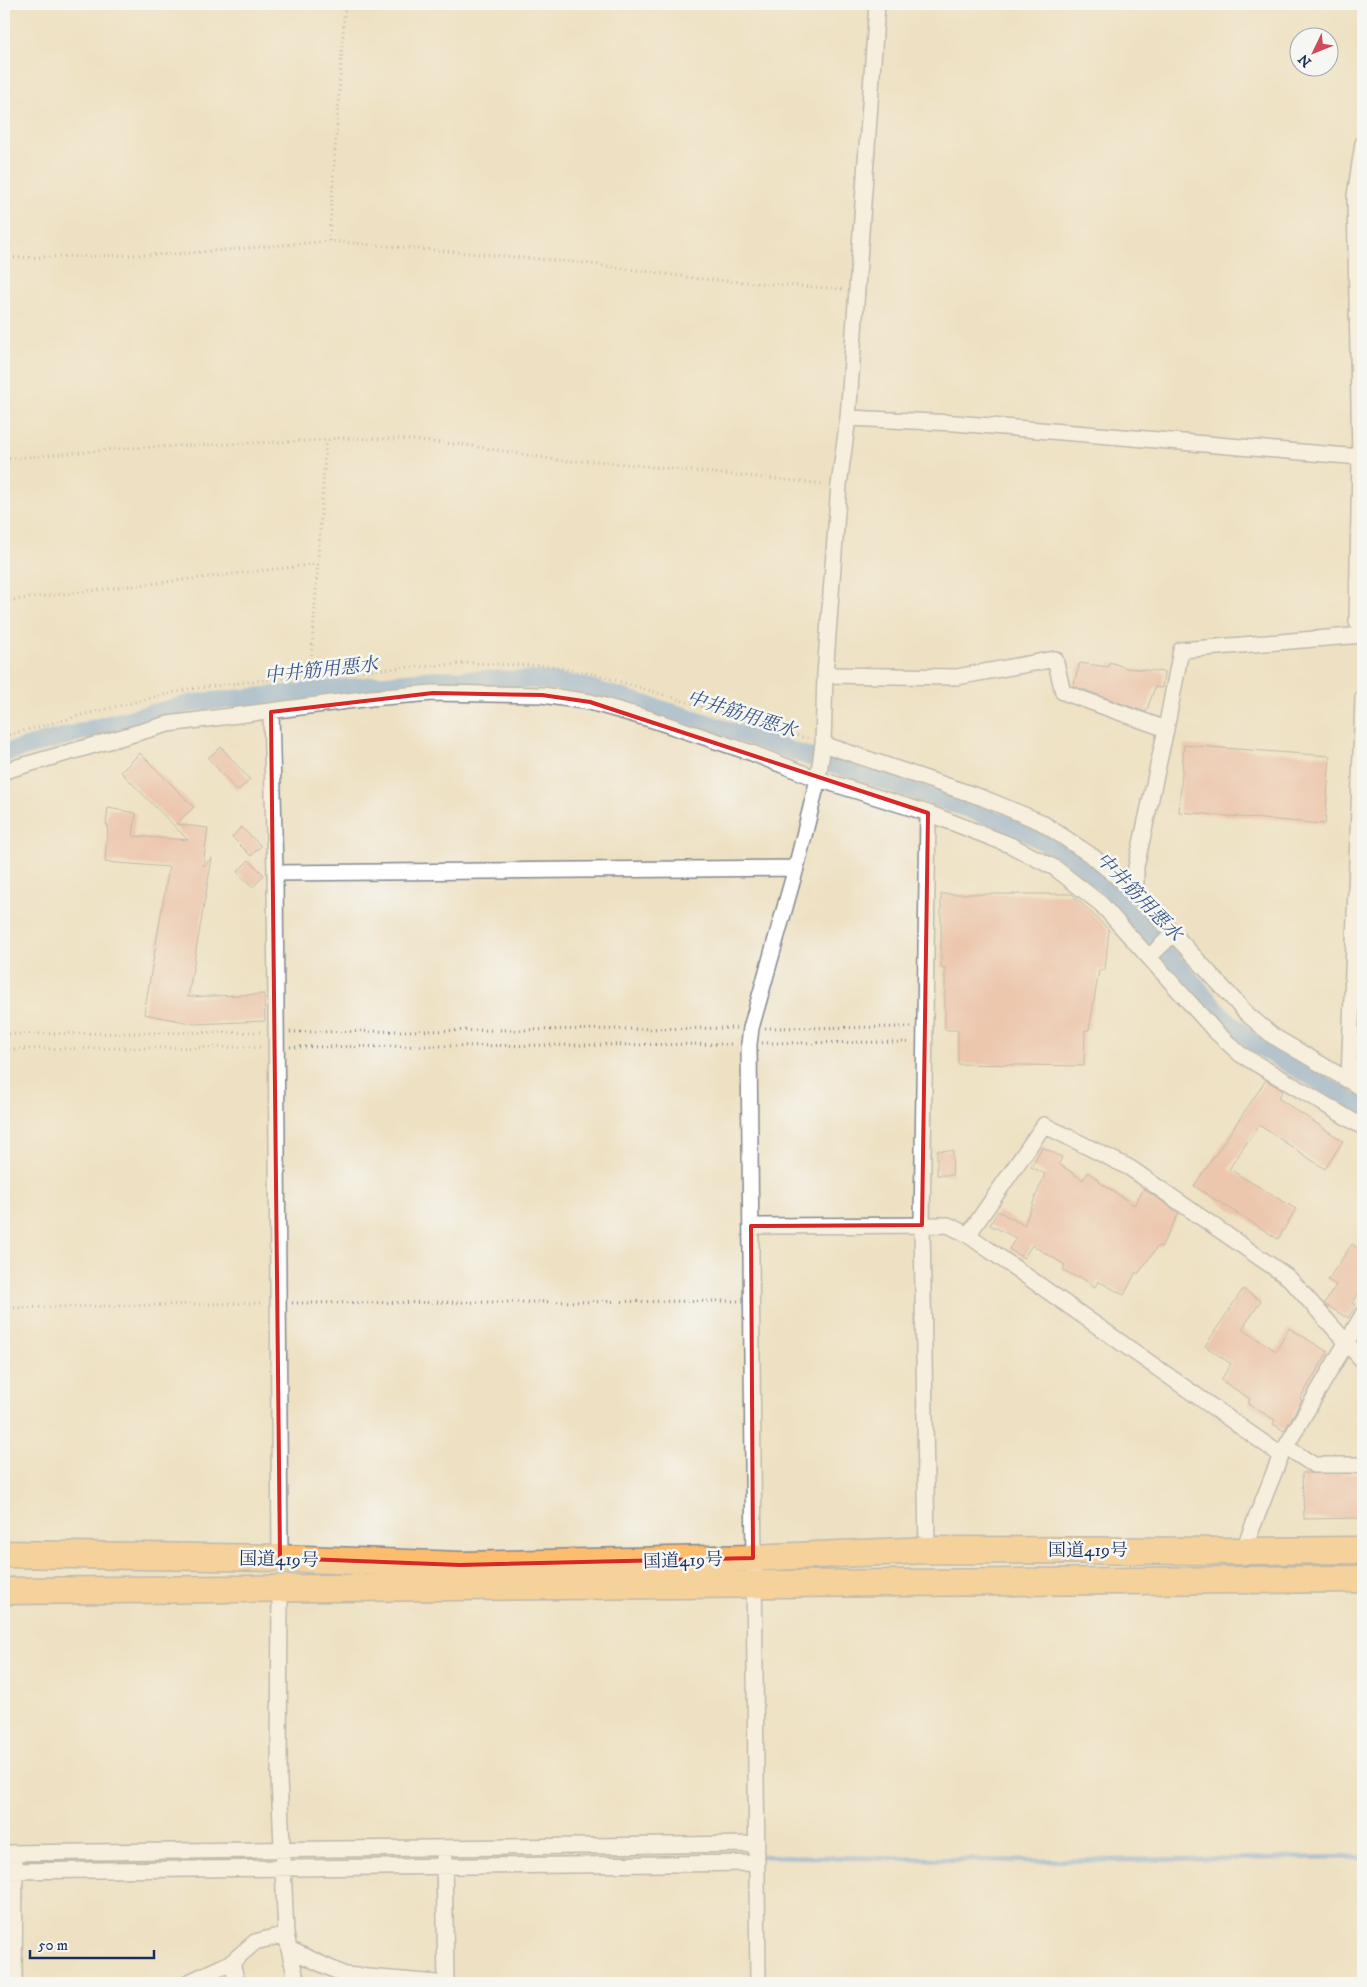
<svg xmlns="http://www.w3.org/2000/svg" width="1367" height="1987" font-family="'IM FELL DW Pica','Noto Serif JP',serif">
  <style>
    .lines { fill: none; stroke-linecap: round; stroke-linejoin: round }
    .stream { stroke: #6d9fd8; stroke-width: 5 }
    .canal { stroke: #6d9fd8; stroke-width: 18 }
    .building { fill: #eba595 }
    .minor-casing { stroke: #848890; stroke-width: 18 }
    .trunk-casing { stroke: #848890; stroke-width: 29 }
    .path { stroke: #848890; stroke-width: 3; stroke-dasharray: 1 4; stroke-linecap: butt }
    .minor { stroke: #fff; stroke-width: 15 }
    .trunk { stroke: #fcbd6e; stroke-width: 26 }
    .marked { fill: none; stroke: #d62828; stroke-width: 4; stroke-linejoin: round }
    .labels { text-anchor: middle; stroke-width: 5; stroke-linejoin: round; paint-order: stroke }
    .street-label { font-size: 18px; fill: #1b2f5e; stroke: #f6f6f2 }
    .water-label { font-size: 19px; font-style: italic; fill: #385689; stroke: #f6f6f2 }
  </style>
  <rect width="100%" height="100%" fill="#f6f6f2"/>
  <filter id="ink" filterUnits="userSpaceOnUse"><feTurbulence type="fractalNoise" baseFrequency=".02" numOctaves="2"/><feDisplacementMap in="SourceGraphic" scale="10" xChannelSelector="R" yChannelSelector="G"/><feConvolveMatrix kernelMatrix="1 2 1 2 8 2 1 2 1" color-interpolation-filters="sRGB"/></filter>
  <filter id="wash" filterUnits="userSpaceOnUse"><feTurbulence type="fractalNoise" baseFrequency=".0096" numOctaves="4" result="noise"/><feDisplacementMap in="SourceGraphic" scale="20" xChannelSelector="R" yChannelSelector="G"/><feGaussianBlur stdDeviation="1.12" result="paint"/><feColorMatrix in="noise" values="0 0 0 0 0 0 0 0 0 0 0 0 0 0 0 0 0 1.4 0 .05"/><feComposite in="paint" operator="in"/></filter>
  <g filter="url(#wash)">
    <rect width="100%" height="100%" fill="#eee1c3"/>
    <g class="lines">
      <path class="stream" d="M 759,1856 L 1033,1861 L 1363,1857"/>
      <path class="canal" d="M 4,753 L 113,723 L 193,703 L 435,679 L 540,680 L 579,685 L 698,720 L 971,810 L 1020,829 L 1066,854 L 1103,883 L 1223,1016 L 1256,1045 L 1363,1107"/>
    </g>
    <g id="blocks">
      <path class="building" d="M 1110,662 L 1127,668 L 1164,672 L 1162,688 L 1155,687 L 1146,712 L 1073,686 L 1080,663 L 1108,667 Z
        M 1184,745 L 1330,756 L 1325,824 L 1179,812 Z
        M 221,747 L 250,780 L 237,791 L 208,758 Z
        M 140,753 L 194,807 L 176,824 L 208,828 L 203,866 L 212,858 L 188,997 L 264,994 L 265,1021 L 195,1024 L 144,1014 L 169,867 L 105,862 L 108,825 L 106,825 L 108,808 L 136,813 L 133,836 L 188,840 L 121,772 Z
        M 241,827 L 261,846 L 251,856 L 232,837 Z
        M 249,860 L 264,875 L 253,887 L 237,872 Z
        M 941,894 L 1072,894 L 1109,930 L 1105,970 L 1099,970 L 1089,1030 L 1085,1030 L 1084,1066 L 958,1064 L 958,1030 L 945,1030 L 945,968 L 941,967 Z
        M 1266,1080 L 1283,1091 L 1278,1098 L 1343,1141 L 1325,1169 L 1259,1125 L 1229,1169 L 1296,1209 L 1278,1239 L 1194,1186 Z
        M 1042,1147 L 1062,1157 L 1059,1164 L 1083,1180 L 1088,1172 L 1100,1181 L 1099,1182 L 1134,1205 L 1144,1189 L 1179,1213 L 1161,1247 L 1158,1246 L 1138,1274 L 1136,1272 L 1124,1295 L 1098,1281 L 1095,1287 L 1079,1276 L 1078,1278 L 1063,1270 L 1065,1265 L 1032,1245 L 1024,1258 L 1009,1249 L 1016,1238 L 990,1225 L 998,1211 L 1024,1225 L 1045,1174 L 1031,1167 Z
        M 937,1150 L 953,1151 L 952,1175 L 937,1175 Z
        M 1352,1244 L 1363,1251 L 1363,1286 L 1353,1303 L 1356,1305 L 1348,1318 L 1324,1304 L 1336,1285 L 1328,1280 Z
        M 1243,1289 L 1261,1301 L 1242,1329 L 1276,1351 L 1289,1328 L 1328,1352 L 1300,1399 L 1302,1400 L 1284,1431 L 1273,1424 L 1275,1420 L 1248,1404 L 1250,1399 L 1221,1380 L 1231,1364 L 1205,1346 Z
        M 1302,1473 L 1363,1474 L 1363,1518 L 1304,1519 Z"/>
    </g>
  </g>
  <g filter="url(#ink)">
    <use href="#blocks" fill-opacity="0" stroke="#848890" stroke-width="1"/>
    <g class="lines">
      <defs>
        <path id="minor" d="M 1363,143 L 1355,196 L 1360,457 L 1357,622 L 1363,632
          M 848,418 L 955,423 L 1360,457
          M 1363,635 L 1181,650 L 1166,729 L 1136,867 L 1136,893 L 1247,1014 L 1273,1036 L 1363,1089
          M 825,675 L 957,677 L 1055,659 L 1063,692 L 1166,729
          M 271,712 L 275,873 L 796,868
          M 823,744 L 983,798 L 1041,822 L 1092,856 L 1136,893
          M 4,771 L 168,724 L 371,698 L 433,693 L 542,695 L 590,702 L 650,719 L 752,753 L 818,779 L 823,744 L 825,675 L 839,485 L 848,418 L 877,4
          M 275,873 L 280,1558
          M 1149,957 L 1173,934
          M 1349,1080 L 1363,698
          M 751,1226 L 948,1225 L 968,1235 L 1281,1455
          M 968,1235 L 1044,1125 L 1130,1168 L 1289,1278 L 1363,1361
          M 1286,1447 L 1314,1465 L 1363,1465
          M 927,1550 L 922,1225 L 928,813
          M 1243,1551 L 1281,1455 L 1363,1314
          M 280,1588 L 279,1779 L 286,1934 L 289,1949 L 345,1975
          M 4,1853 L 757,1844
          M 444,1857 L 446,1983
          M 4,1871 L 757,1863
          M 289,1949 L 297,1983
          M 232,1962 L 255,1942 L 286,1934
          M 14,1983 L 15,1862
          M 187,1983 L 232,1962 L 237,1983
          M 345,1983 L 345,1975 L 437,1983
          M 758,1983 L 749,1044 L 751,1028 L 796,868 L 818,779 L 928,813 L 1010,845 L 1055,868 L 1101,904 L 1215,1031 L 1240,1054 L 1363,1127"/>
        <path id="trunk" d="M 4,1554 L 280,1558 L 460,1565 L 753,1558 L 927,1550 L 1243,1551 L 1363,1550
          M 4,1591 L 1363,1579"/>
      </defs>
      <use href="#minor" class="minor-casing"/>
      <use href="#trunk" class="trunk-casing"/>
      <path class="path" d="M 329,241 L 345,4
        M 4,258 L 177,254 L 329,241 L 584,263 L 701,279 L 842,289
        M 4,459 L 129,448 L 326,440 L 337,438 L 399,439 L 466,445 L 564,461 L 594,461 L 825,484
        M 4,601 L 318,564
        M 311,665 L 326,440
        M 4,736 L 90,713 L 188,689 L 316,674 L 472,663 L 549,666 L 599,675 L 808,739
        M 765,1028 L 912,1027
        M 290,1032 L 737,1028
        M 4,1034 L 262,1032
        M 762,1043 L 911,1042
        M 290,1047 L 734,1044
        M 4,1049 L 261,1047
        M 292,1303 L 738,1301
        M 4,1308 L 263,1303"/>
      <use href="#minor" class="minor"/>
      <use href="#trunk" class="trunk"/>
    </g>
  </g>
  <path d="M0 0H1367V1987H0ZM 433,693 L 542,695 L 590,702 L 928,813 L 922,1225 L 751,1226 L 753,1558 L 460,1565 L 280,1558 L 271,712 Z" fill="#eee1c3" fill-opacity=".55" fill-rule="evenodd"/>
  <path class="marked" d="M 433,693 L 542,695 L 590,702 L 928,813 L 922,1225 L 751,1226 L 753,1558 L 460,1565 L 280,1558 L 271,712 Z"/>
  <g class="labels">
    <g class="street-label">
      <text x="1088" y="1556">国道419号</text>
      <text transform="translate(279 1559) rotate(1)" y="6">国道419号</text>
      <text transform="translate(683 1560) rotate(-2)" y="6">国道419号</text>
    </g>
    <g class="water-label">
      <text transform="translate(321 669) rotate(-6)" y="7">中井筋用悪水</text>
      <text transform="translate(742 713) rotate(18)" y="7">中井筋用悪水</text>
      <text transform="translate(1140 896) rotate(46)" y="7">中井筋用悪水</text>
    </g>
  </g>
  <rect width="1367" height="1987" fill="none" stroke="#f6f6f2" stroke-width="20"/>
  <g transform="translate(1314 52) rotate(227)"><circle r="24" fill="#f6f6f2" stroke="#9ea6b7"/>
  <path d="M0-4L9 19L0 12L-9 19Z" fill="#d1495b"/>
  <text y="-8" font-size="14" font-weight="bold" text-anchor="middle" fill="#1b2f5e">N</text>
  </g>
  <path d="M30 1950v8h124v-8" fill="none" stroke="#1b2f5e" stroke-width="2.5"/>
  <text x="38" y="1950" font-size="15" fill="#1b2f5e" stroke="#f6f6f2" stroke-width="4" paint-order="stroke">50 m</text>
</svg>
